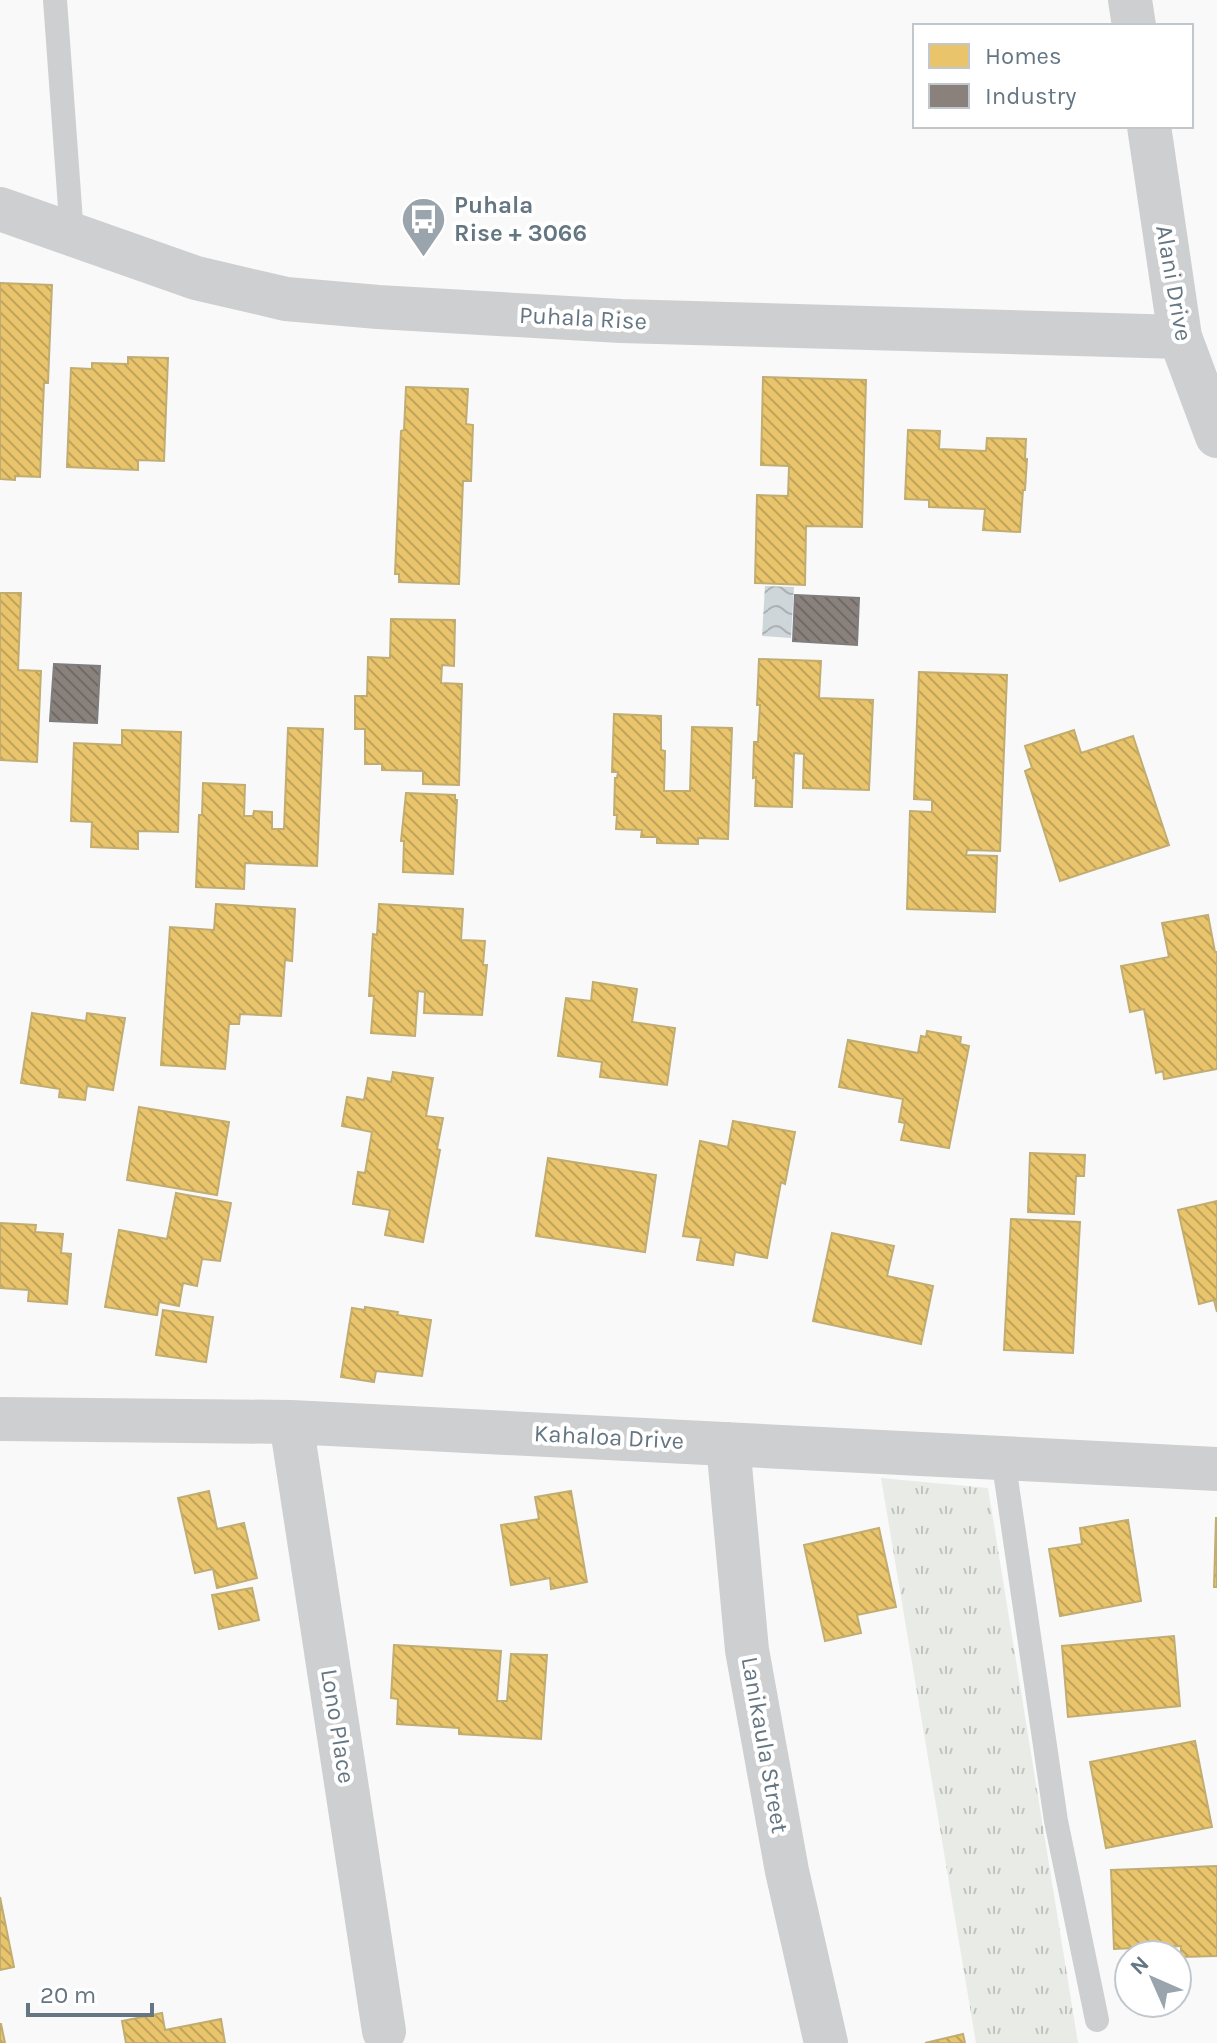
<svg xmlns="http://www.w3.org/2000/svg" width="1217" height="2043" font-family="Karla,sans-serif">
  <style>
    .grass { fill: url(#grass-tufts) }
    .water { fill: url(#water-waves) }
    .homes { fill: url(#homes-back-hatch); stroke: #c1ad72; stroke-width: 2 }
    .industry { fill: url(#industry-back-hatch); stroke: #7f7e7e; stroke-width: 2 }
    .lines { fill: none; stroke-linecap: round; stroke-linejoin: round }
    .service { stroke: #cecfd0; stroke-width: 24 }
    .minor { stroke: #cecfd0; stroke-width: 44 }
    .labels { text-anchor: middle; stroke-width: 8; stroke-linejoin: round; paint-order: stroke }
    .poi-label { font-size: 24px; font-weight: bold; fill: #657683; stroke: #fff; text-anchor: start }
    .street-label { font-size: 24px; fill: #657683; stroke: #fff }
  </style>
  <defs>
    <pattern id="grass-tufts" width="24" height="20" patternUnits="userSpaceOnUse" patternTransform="scale(2)"><rect width="24" height="20" fill="#e8ebe6"/><path d="M3 7l-1-3M5 7V3M7 7l1-3M15 17l-1-3M17 17v-4M19 17l1-3" fill="none" stroke="#c0c3c0"/></pattern>
    <pattern id="water-waves" width="16" height="10" patternUnits="userSpaceOnUse" patternTransform="scale(2)"><rect width="16" height="10" fill="#ced6d9"/><path d="M0 5q4-4 8 0t8 0" fill="none" stroke="#abb2b5"/></pattern>
    <pattern id="homes-back-hatch" width="6" height="6" patternUnits="userSpaceOnUse" patternTransform="scale(2)"><rect width="6" height="6" fill="#e9c46a"/><path d="M-1 5l2 2M0 0l6 6M5-1l2 2" fill="none" stroke="#c0a45d"/></pattern>
    <pattern id="industry-back-hatch" width="6" height="6" patternUnits="userSpaceOnUse" patternTransform="scale(2)"><rect width="6" height="6" fill="#8a817c"/><path d="M-1 5l2 2M0 0l6 6M5-1l2 2" fill="none" stroke="#6f6a67"/></pattern>
  </defs>
  <rect width="100%" height="100%" fill="#f9f9f9"/>
  <path class="grass" d="M 881,1478 L 988,1488 L 1078,2043 L 976,2043 Z"/>
  <path class="water" d="M 765,586 L 794,587 L 791,638 L 762,636 Z"/>
  <path class="homes" d="M 0,283 L 52,285 L 48,383 L 44,383 L 40,477 L 15,476 L 15,480 L 0,479 Z
    M 128,357 L 168,358 L 164,461 L 138,460 L 138,470 L 67,467 L 71,368 L 92,369 L 92,363 L 128,364 Z
    M 763,377 L 866,380 L 862,527 L 806,526 L 805,585 L 755,583 L 757,495 L 788,496 L 789,466 L 761,465 Z
    M 406,387 L 468,389 L 466,424 L 473,425 L 471,481 L 463,481 L 459,584 L 399,582 L 399,574 L 395,574 L 401,431 L 404,430 Z
    M 908,430 L 940,431 L 939,449 L 986,451 L 987,438 L 1026,439 L 1025,459 L 1027,459 L 1025,490 L 1023,490 L 1020,532 L 983,530 L 985,509 L 929,507 L 929,500 L 905,499 Z
    M 0,593 L 21,593 L 18,670 L 41,671 L 37,762 L 0,760 Z
    M 391,619 L 455,620 L 454,666 L 442,665 L 441,683 L 462,684 L 459,785 L 423,784 L 423,771 L 382,770 L 382,764 L 365,764 L 365,729 L 355,729 L 355,696 L 367,696 L 368,657 L 390,658 Z
    M 759,659 L 821,661 L 819,698 L 873,700 L 869,790 L 803,788 L 804,754 L 794,753 L 792,807 L 755,806 L 756,777 L 753,778 L 754,742 L 758,742 L 760,705 L 757,705 Z
    M 919,672 L 1007,675 L 1000,851 L 967,850 L 966,855 L 997,856 L 995,912 L 907,909 L 910,811 L 932,812 L 932,800 L 914,799 Z
    M 614,714 L 661,716 L 661,750 L 665,751 L 664,791 L 690,791 L 692,727 L 732,728 L 728,839 L 698,838 L 698,844 L 657,843 L 657,837 L 641,837 L 642,830 L 616,829 L 617,815 L 614,815 L 615,778 L 617,778 L 618,772 L 612,772 Z
    M 288,728 L 323,729 L 317,866 L 245,863 L 244,889 L 196,887 L 199,815 L 202,815 L 203,783 L 245,785 L 244,816 L 253,816 L 254,811 L 272,812 L 272,829 L 284,829 Z
    M 122,730 L 181,732 L 178,832 L 138,831 L 138,849 L 91,847 L 92,822 L 71,821 L 74,743 L 122,745 Z
    M 1074,730 L 1081,753 L 1133,736 L 1169,845 L 1060,881 L 1025,771 L 1032,768 L 1025,746 Z
    M 406,793 L 455,795 L 455,800 L 457,800 L 453,874 L 403,872 L 404,841 L 401,841 Z
    M 216,904 L 295,909 L 292,961 L 285,960 L 281,1016 L 240,1014 L 239,1024 L 229,1024 L 225,1069 L 161,1065 L 170,927 L 214,930 Z
    M 379,904 L 463,909 L 461,940 L 485,941 L 483,965 L 487,965 L 482,1015 L 424,1013 L 425,992 L 418,991 L 415,1036 L 371,1033 L 374,996 L 369,996 L 373,934 L 377,935 Z
    M 1208,915 L 1215,952 L 1217,952 L 1217,1069 L 1164,1079 L 1163,1071 L 1156,1073 L 1144,1009 L 1130,1012 L 1121,966 L 1169,957 L 1162,923 Z
    M 593,982 L 637,989 L 632,1022 L 675,1028 L 667,1085 L 600,1077 L 602,1062 L 558,1056 L 566,998 L 591,1001 Z
    M 32,1013 L 86,1021 L 87,1013 L 125,1018 L 113,1090 L 87,1086 L 85,1100 L 59,1097 L 60,1089 L 21,1083 Z
    M 927,1031 L 961,1037 L 960,1044 L 969,1046 L 949,1148 L 901,1140 L 905,1123 L 899,1122 L 903,1099 L 839,1087 L 848,1040 L 918,1053 L 921,1036 L 926,1037 Z
    M 393,1072 L 433,1078 L 426,1116 L 443,1118 L 437,1149 L 440,1150 L 423,1242 L 385,1235 L 390,1210 L 353,1204 L 358,1172 L 365,1173 L 372,1132 L 342,1126 L 347,1097 L 364,1100 L 368,1078 L 391,1082 Z
    M 139,1107 L 229,1122 L 217,1195 L 127,1180 Z
    M 733,1121 L 795,1132 L 785,1184 L 781,1182 L 767,1258 L 735,1252 L 733,1265 L 697,1260 L 701,1238 L 683,1236 L 700,1141 L 728,1147 Z
    M 1030,1153 L 1085,1155 L 1084,1176 L 1076,1176 L 1074,1214 L 1028,1212 Z
    M 548,1158 L 656,1175 L 645,1252 L 536,1236 Z
    M 176,1193 L 231,1203 L 220,1261 L 202,1259 L 197,1286 L 183,1283 L 179,1306 L 159,1302 L 157,1315 L 105,1307 L 119,1230 L 167,1239 Z
    M 1217,1201 L 1217,1312 L 1214,1300 L 1199,1304 L 1178,1210 Z
    M 1011,1219 L 1080,1222 L 1073,1353 L 1004,1350 Z
    M 0,1223 L 36,1225 L 35,1232 L 63,1234 L 61,1253 L 71,1254 L 67,1304 L 28,1301 L 29,1290 L 0,1288 Z
    M 832,1233 L 894,1246 L 887,1276 L 933,1286 L 921,1344 L 813,1321 Z
    M 365,1307 L 398,1312 L 397,1315 L 431,1320 L 422,1376 L 376,1371 L 374,1382 L 341,1377 L 352,1308 L 365,1310 Z
    M 163,1310 L 213,1317 L 206,1362 L 156,1355 Z
    M 209,1491 L 217,1529 L 244,1523 L 257,1578 L 217,1588 L 213,1569 L 195,1573 L 178,1498 Z
    M 571,1491 L 587,1582 L 551,1589 L 550,1578 L 511,1585 L 501,1525 L 539,1519 L 535,1497 Z
    M 1216,1518 L 1217,1518 L 1217,1587 L 1214,1587 Z
    M 1128,1520 L 1141,1601 L 1060,1616 L 1049,1549 L 1082,1544 L 1080,1528 Z
    M 879,1528 L 896,1607 L 857,1615 L 861,1633 L 825,1641 L 804,1545 Z
    M 252,1588 L 259,1620 L 219,1629 L 212,1595 Z
    M 1174,1636 L 1180,1706 L 1068,1717 L 1062,1646 Z
    M 394,1645 L 501,1651 L 497,1701 L 507,1701 L 511,1654 L 547,1655 L 541,1739 L 459,1734 L 459,1728 L 397,1724 L 398,1699 L 391,1698 Z
    M 1195,1741 L 1212,1827 L 1106,1848 L 1090,1762 Z
    M 1217,1866 L 1217,1956 L 1181,1957 L 1181,1946 L 1114,1949 L 1111,1870 Z
    M 0,1897 L 14,1967 L 0,1970 Z
    M 162,2013 L 165,2030 L 221,2019 L 225,2043 L 126,2043 L 122,2021 Z
    M 0,2024 L 1,2024 L 5,2043 L 0,2043 Z
    M 963,2034 L 965,2043 L 925,2043 Z"/>
  <path class="industry" d="M 795,595 L 859,598 L 857,645 L 793,641 Z
    M 54,664 L 100,666 L 97,723 L 50,721 Z"/>
  <g class="lines">
    <path class="service" d="M 55,0 L 72,235
      M 1003,1458 L 1056,1821 L 1097,2020"/>
    <path class="minor" d="M 1130,0 L 1134,26
      M 1149,126 L 1180,337 L 1217,436
      M 0,209 L 196,278 L 286,299 L 378,307 L 621,321 L 1180,337
      M 0,1419 L 291,1422 L 1217,1469
      M 291,1422 L 384,2031
      M 728,1444 L 747,1650 L 787,1871 L 826,2043"/>
  </g>
  <defs>
    <symbol id="bus-pin" viewBox="-11 -11 22 30"><path d="M0 17L-7.5 6A9.5 9.5 0 1 1 7.5 6Z" fill="#99a4ac" stroke="#fff"/><path d="M-5-6H5V4H4V6H2V4H-2V6H-4V4H-5ZM-3.5-4V0h7V-4ZM-3.5 1.2v1.5H-2V1.2ZM2 1.2v1.5H3.5V1.2Z" fill="#fff"/></symbol>
  </defs>
  <g fill-rule="evenodd">
    <use href="#bus-pin" x="398" y="194" width="51" height="69"/>
  </g>
  <g class="labels">
    <g class="poi-label">
      <text x="454" y="213">Puhala<tspan x="454" dy="28">Rise + 3066</tspan></text>
    </g>
    <g class="street-label">
      <text transform="translate(1174 283) rotate(80)" y="8">Alani Drive</text>
      <text transform="translate(583 318) rotate(3)" y="8">Puhala Rise</text>
      <text transform="translate(609 1437) rotate(3)" y="8">Kahaloa Drive</text>
      <text transform="translate(338 1726) rotate(81)" y="8">Lono Place</text>
      <text transform="translate(765 1745) rotate(80)" y="8">Lanikaula Street</text>
    </g>
  </g>
  <rect x="913" y="24" width="280" height="104" fill="#ffffff" stroke="#c1c8cd" stroke-width="2"/>
  <rect x="929" y="44" width="40" height="24" fill="#e9c46a" stroke="#c1c8cd" stroke-width="2"/>
  <text x="985" y="64" font-size="24" fill="#657683">Homes</text>
  <rect x="929" y="84" width="40" height="24" fill="#8a817c" stroke="#c1c8cd" stroke-width="2"/>
  <text x="985" y="104" font-size="24" fill="#657683">Industry</text>
  <g transform="translate(1153 1979) rotate(315)"><circle r="38" fill="#ffffff" stroke="#c1c8cd" stroke-width="2"/>
  <path d="M0-6L14 30L0 20L-14 30Z" fill="#99a4ac"/>
  <text y="-12" font-size="22" font-weight="bold" text-anchor="middle" fill="#657683">N</text>
  </g>
  <path d="M28 2003v12h124v-12" fill="none" stroke="#657683" stroke-width="4"/>
  <text x="40" y="2003" font-size="24" fill="#657683" stroke="#ffffff" stroke-width="6" paint-order="stroke">20 m</text>
</svg>
